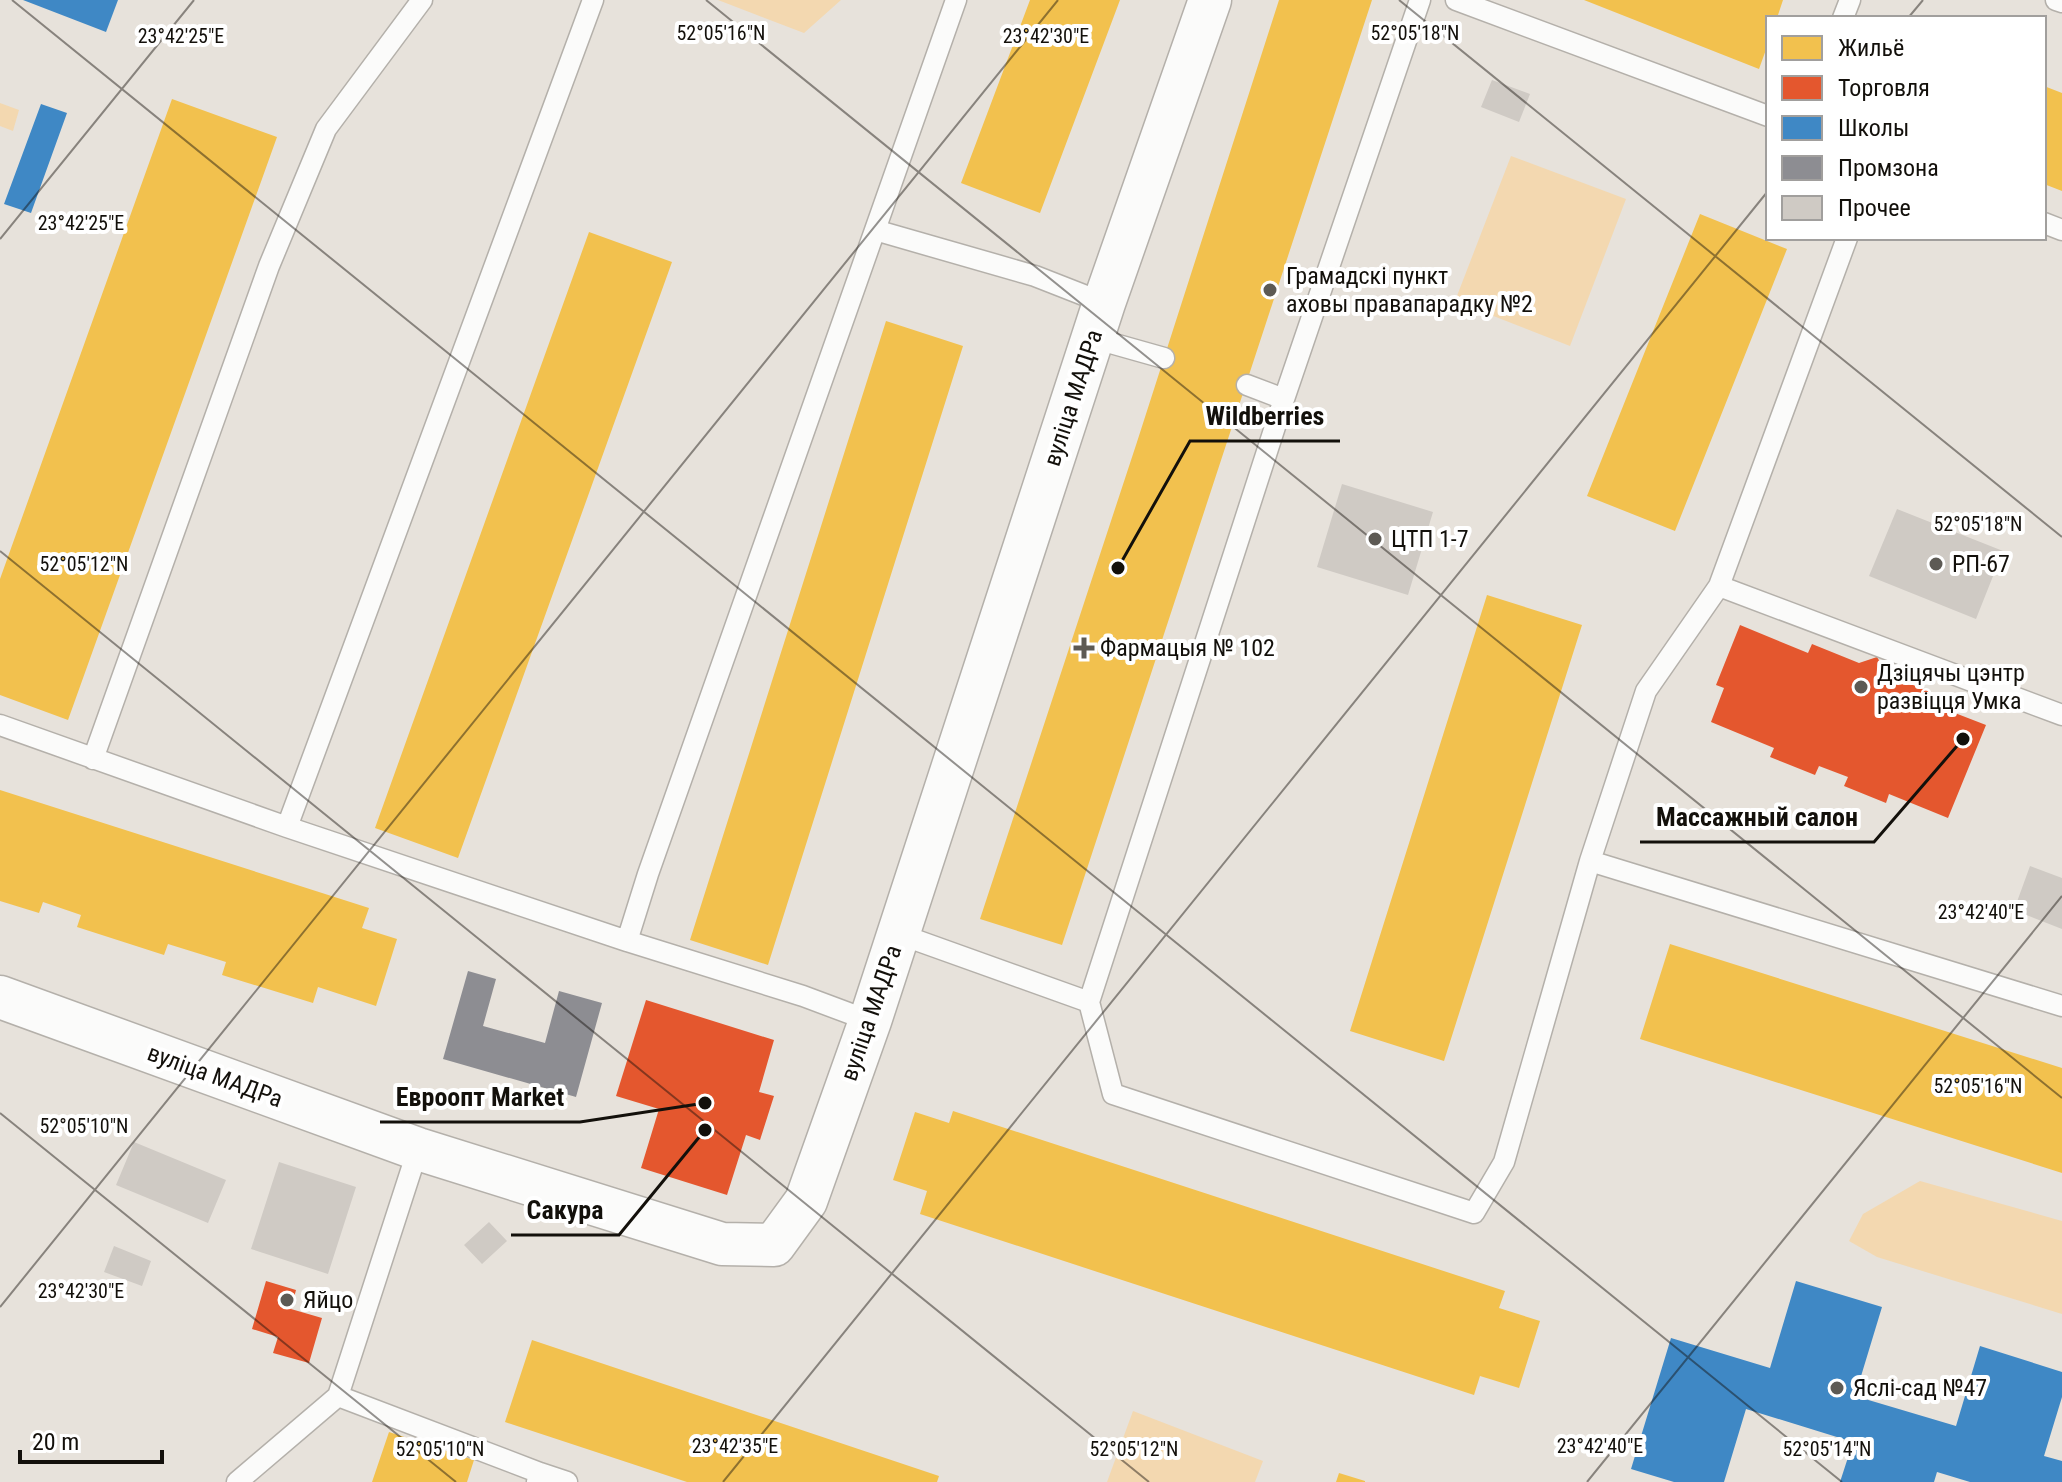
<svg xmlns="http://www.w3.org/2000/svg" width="2062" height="1482" font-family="'Roboto Condensed',sans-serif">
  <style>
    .green { fill: #f3d8b0 }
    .homes { fill: #f2c14e }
    .shops { fill: #e4572e }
    .schools { fill: #3f88c5 }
    .industry { fill: #8d8d92 }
    .building { fill: #cfcac4 }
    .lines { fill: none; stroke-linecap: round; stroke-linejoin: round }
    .lane-casing { stroke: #b4b0aa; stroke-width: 23 }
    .street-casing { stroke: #b4b0aa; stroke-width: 45 }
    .lane { stroke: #fbfbfa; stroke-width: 20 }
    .street { stroke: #fbfbfa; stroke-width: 42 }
    .ticks { fill: none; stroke: #13100b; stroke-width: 2; stroke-opacity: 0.45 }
    .poi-dot { fill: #5d5a54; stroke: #fff; stroke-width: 3 }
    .labels { text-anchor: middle; stroke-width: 8; stroke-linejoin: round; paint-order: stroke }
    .poi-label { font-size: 24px; fill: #13100b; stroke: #fff; text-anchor: start }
    .street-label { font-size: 24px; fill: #13100b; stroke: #fff }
    .ticks-label { font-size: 20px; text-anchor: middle; fill: #13100b; stroke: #fff; stroke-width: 8; stroke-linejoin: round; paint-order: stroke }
    .leader { fill: none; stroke: #13100b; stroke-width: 3 }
    .callout-dot { fill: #13100b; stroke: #fff; stroke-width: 3 }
    .callout-label { font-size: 26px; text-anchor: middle; font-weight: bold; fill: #13100b; stroke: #fff; stroke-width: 8; stroke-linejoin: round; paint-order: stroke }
  </style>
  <rect width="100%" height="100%" fill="#e7e2db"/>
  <path class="green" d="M 718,0 L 841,0 L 804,33 Z
    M 0,103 L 19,110 L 13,131 L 0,126 Z
    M 1511,156 L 1626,199 L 1570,346 L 1455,301 Z
    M 1920,1181 L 2062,1221 L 2062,1314 L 1877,1257 L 1849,1241 L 1863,1214 Z
    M 1133,1411 L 1263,1461 L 1255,1482 L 1107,1482 Z"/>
  <path class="homes" d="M 1030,0 L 1120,0 L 1040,213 L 961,183 Z
    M 1279,0 L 1372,0 L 1062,945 L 980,919 L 1137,442 Z
    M 1584,0 L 1783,0 L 1777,18 L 1768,18 L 1768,44 L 1759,69 Z
    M 2044,86 L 2062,93 L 2062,191 L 2044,184 Z
    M 172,99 L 277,137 L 68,720 L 0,695 L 0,579 Z
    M 1700,214 L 1787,249 L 1675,531 L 1587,496 Z
    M 589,232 L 672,262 L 458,858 L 375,828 Z
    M 886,321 L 963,346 L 768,965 L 690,940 Z
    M 1487,595 L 1582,625 L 1444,1061 L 1350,1031 Z
    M 0,790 L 369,908 L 362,928 L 397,939 L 376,1006 L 318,987 L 313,1003 L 222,975 L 226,962 L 168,944 L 164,955 L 77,927 L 81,915 L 43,902 L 39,913 L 0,901 Z
    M 1670,944 L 2062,1068 L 2062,1173 L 1640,1039 Z
    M 953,1111 L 1505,1291 L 1499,1308 L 1540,1321 L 1519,1388 L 1480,1376 L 1474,1395 L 920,1214 L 927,1191 L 893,1180 L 915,1112 L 949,1123 Z
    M 532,1340 L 939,1476 L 937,1482 L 687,1482 L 505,1422 Z
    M 389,1432 L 474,1460 L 467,1482 L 372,1482 Z
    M 1339,1473 L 1365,1481 L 1365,1482 L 1336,1482 Z"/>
  <path class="shops" d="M 1740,625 L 1808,653 L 1812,644 L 1859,663 L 1877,657 L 1888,675 L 1933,693 L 1929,703 L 1986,725 L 1948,818 L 1889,794 L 1886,803 L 1844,786 L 1848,777 L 1819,766 L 1815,775 L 1770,757 L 1774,748 L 1711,722 L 1724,688 L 1716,685 Z
    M 646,1000 L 774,1040 L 759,1092 L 774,1096 L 760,1140 L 746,1135 L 727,1195 L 641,1168 L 659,1109 L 616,1096 Z
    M 266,1281 L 296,1290 L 291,1309 L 322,1318 L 309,1363 L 273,1353 L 278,1337 L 252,1329 Z"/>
  <path class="schools" d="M 23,0 L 118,0 L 106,32 Z
    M 41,104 L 67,113 L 31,213 L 4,204 Z
    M 1796,1281 L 1882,1307 L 1855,1396 L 1956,1426 L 1980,1346 L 2062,1372 L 2062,1397 L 2044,1456 L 2062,1461 L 2062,1482 L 1970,1482 L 1937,1472 L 1934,1482 L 1840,1482 L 1853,1442 L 1746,1409 L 1724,1482 L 1674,1482 L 1631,1469 L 1671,1338 L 1770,1368 Z"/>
  <path class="industry" d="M 468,971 L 496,979 L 483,1026 L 545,1043 L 559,991 L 602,1003 L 576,1097 L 443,1059 Z"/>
  <path class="building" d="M 1492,80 L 1530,94 L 1519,122 L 1481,107 Z
    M 1342,484 L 1433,512 L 1408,595 L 1317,567 Z
    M 1897,509 L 2003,551 L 1976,619 L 1869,576 Z
    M 2030,866 L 2062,878 L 2062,929 L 2014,910 Z
    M 134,1142 L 226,1180 L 208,1223 L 116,1185 Z
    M 279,1162 L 356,1187 L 328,1274 L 251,1249 Z
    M 489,1222 L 507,1241 L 482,1264 L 464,1245 Z
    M 114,1246 L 151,1261 L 142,1286 L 104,1272 Z"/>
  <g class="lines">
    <defs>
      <path id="lane" d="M 1456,0 L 1768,116
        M 2056,0 L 2062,2
        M 1843,18 L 1850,0
        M 2044,223 L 2062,230
        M 875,230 L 956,0
        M 1093,338 L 1164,358
        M 1247,385 L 1284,399 L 1420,0
        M 1719,586 L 2062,715
        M 0,725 L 287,827 L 627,941 L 648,874 L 875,230 L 1035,276 L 1104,303
        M 93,759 L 269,266 L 326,129 L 422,0
        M 287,827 L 593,0
        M 1590,861 L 2062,1006
        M 899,934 L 1089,1002 L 1113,1094 L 1474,1213 L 1504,1162 L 1590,861 L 1646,691 L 1719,586 L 1847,238
        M 627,941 L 803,996 L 870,1021
        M 1089,1002 L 1284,399
        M 338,1396 L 540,1473 L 537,1482
        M 540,1473 L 567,1482
        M 237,1482 L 338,1396 L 418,1149"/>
      <path id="street" d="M 0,997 L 418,1149 L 722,1244 L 774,1245 L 806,1201 L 870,1021 L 1104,303 L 1210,0"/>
    </defs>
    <use href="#lane" class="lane-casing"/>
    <use href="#street" class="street-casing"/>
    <use href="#lane" class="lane"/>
    <use href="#street" class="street"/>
  </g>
  <path class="ticks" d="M 12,0 L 1842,1482M 706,0 L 2062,1098M 1399,0 L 2062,537M 1908,18 L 1923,0M 0,239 L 194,0M 0,551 L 1149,1482M 0,1113 L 456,1482M 0,1307 L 1058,0M 723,1482 L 1768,191M 1587,1482 L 2062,896"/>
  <g class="poi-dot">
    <circle cx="1270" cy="290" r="8"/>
    <circle cx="1375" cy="539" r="8"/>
    <circle cx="1936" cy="564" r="8"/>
    <path d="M1080 636h8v8h8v8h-8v8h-8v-8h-8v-8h8z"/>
    <circle cx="1861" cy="687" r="8"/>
    <circle cx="287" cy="1300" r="8"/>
    <circle cx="1837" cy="1388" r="8"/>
  </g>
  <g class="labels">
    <g class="poi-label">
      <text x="1286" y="284">Грамадскі пункт<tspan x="1286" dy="28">аховы правапарадку №2</tspan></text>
      <text x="1391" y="547">ЦТП 1-7</text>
      <text x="1952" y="572">РП-67</text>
      <text x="1100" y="656">Фармацыя № 102</text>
      <text x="1877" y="681">Дзіцячы цэнтр<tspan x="1877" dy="28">развіцця Умка</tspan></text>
      <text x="303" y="1308">Яйцо</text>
      <text x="1853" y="1396">Яслі-сад №47</text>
    </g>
    <g class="street-label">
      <text transform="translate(1073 398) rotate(-72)" y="8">вуліца МАДРа</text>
      <text transform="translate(871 1013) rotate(-71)" y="8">вуліца МАДРа</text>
      <text transform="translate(215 1076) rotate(20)" y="8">вуліца МАДРа</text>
    </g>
  </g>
  <g class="ticks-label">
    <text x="721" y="40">52°05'16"N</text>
    <text x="1415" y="40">52°05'18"N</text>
    <text x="181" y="43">23°42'25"E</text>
    <text x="1046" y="43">23°42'30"E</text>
    <text x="81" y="230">23°42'25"E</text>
    <text x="1978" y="531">52°05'18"N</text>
    <text x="84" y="571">52°05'12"N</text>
    <text x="1981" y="919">23°42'40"E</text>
    <text x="1978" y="1093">52°05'16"N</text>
    <text x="84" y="1133">52°05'10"N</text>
    <text x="81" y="1298">23°42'30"E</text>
    <text x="735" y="1453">23°42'35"E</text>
    <text x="1600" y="1453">23°42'40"E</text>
    <text x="440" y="1456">52°05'10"N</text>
    <text x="1134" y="1456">52°05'12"N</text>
    <text x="1827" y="1456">52°05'14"N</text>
  </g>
  <path class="leader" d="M1118 568L1190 441H1340M1963 739L1874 842H1640M705 1103L580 1122H380M705 1130L619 1235H511"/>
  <g class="callout-dot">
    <circle cx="1118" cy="568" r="8"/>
    <circle cx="1963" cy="739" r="8"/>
    <circle cx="705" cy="1103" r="8"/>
    <circle cx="705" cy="1130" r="8"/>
  </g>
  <g class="callout-label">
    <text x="1265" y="425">Wildberries</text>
    <text x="1757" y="826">Массажный салон</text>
    <text x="480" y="1106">Евроопт Market</text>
    <text x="565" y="1219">Сакура</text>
  </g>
  <rect x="1766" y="16" width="280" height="224" fill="#ffffff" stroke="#a19f9d" stroke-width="2"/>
  <rect x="1782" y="36" width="40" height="24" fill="#f2c14e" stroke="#a19f9d" stroke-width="2"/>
  <text x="1838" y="56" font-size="24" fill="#13100b">Жильё</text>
  <rect x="1782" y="76" width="40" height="24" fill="#e4572e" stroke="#a19f9d" stroke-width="2"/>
  <text x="1838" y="96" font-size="24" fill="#13100b">Торговля</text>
  <rect x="1782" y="116" width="40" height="24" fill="#3f88c5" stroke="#a19f9d" stroke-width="2"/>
  <text x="1838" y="136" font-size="24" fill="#13100b">Школы</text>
  <rect x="1782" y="156" width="40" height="24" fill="#8d8d92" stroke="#a19f9d" stroke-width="2"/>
  <text x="1838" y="176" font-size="24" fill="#13100b">Промзона</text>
  <rect x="1782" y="196" width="40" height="24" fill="#cfcac4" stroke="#a19f9d" stroke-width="2"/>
  <text x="1838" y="216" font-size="24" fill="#13100b">Прочее</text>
  <path d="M20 1450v12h142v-12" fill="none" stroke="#13100b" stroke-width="4"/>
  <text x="32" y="1450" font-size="24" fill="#13100b" stroke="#ffffff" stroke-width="6" paint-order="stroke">20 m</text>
</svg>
